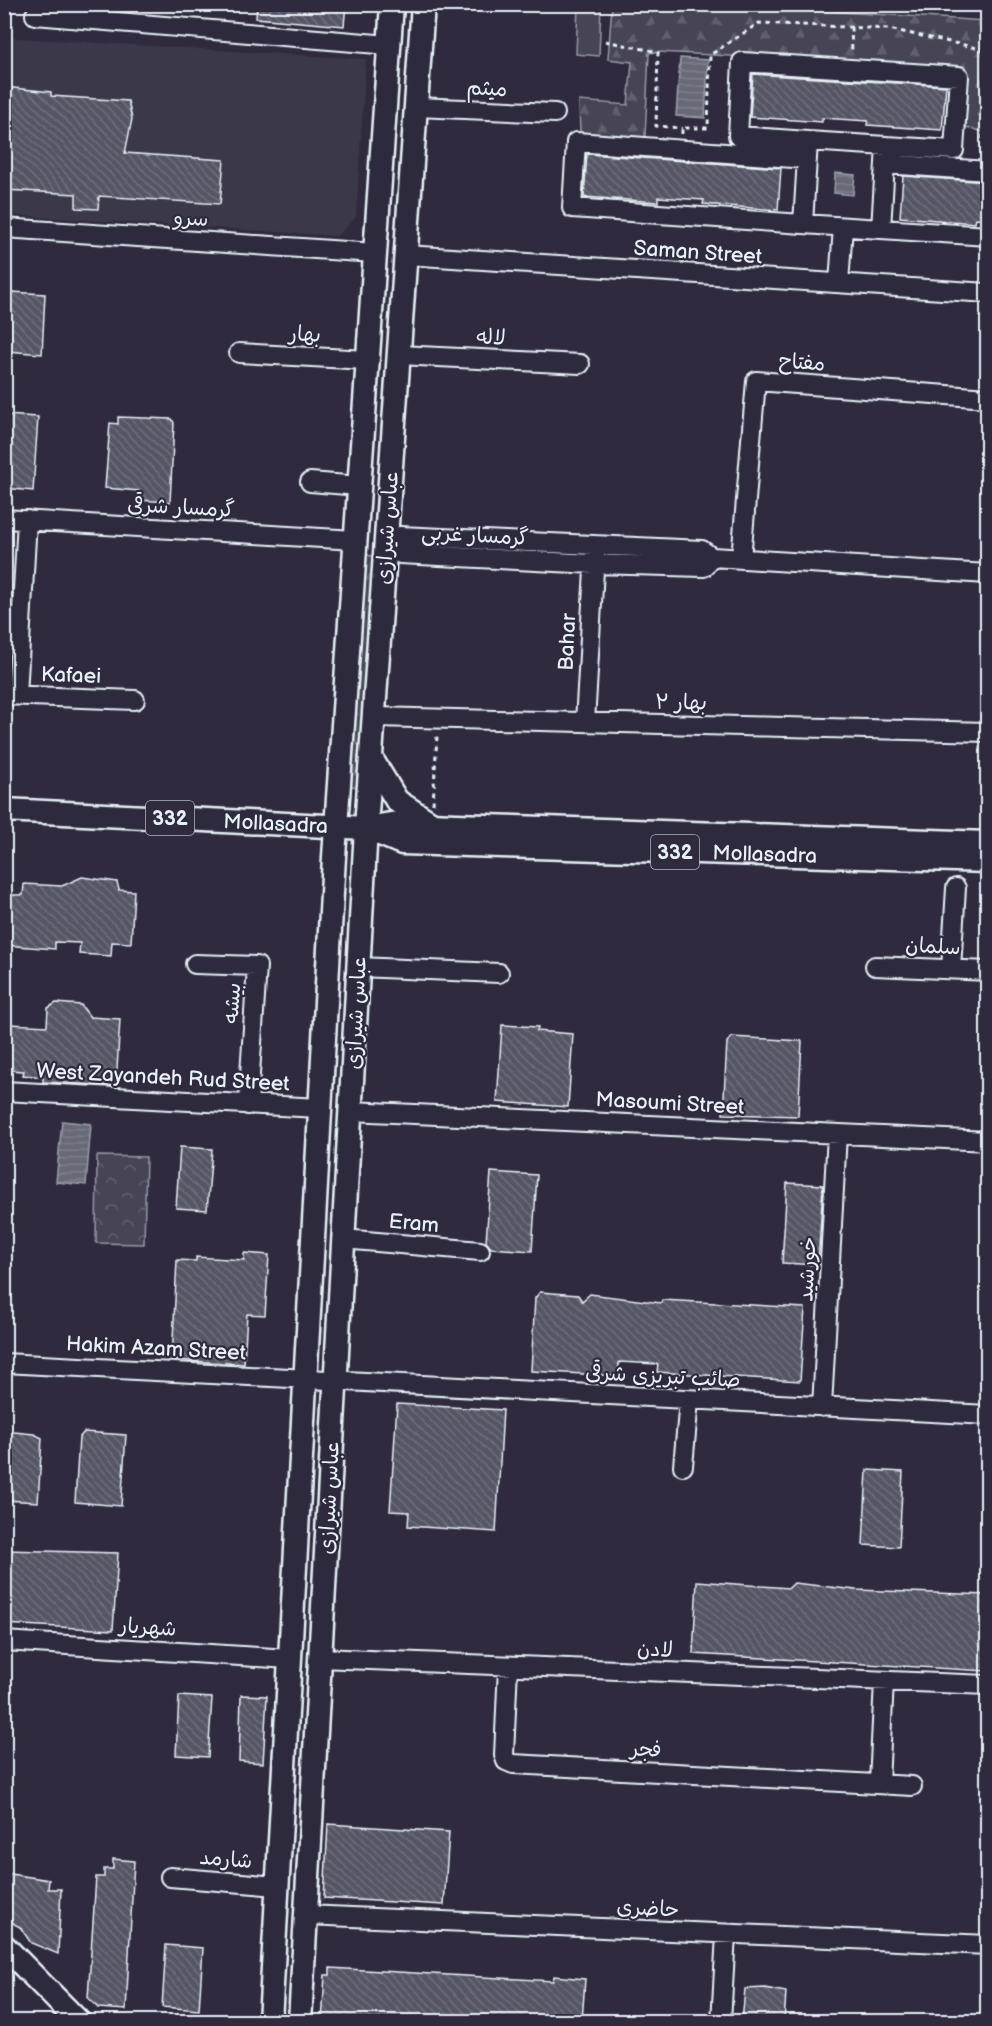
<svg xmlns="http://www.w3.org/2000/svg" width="992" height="2026" font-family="'Balsamiq Sans','Playpen Sans Arabic',sans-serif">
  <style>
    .built { fill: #3b3749 }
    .forest { fill: url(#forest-firs); stroke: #979aa6; stroke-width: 1.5 }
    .park { fill: url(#park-crowns); stroke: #979aa6; stroke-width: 1.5 }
    .garden { fill: #464455; stroke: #979aa6; stroke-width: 1.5 }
    .water { fill: url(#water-rules); stroke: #9c9fab; stroke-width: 1.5 }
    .building { fill: url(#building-back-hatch); stroke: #e8f1f8; stroke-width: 1.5 }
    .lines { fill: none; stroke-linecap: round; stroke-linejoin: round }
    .minor-casing { stroke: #e8f1f8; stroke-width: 22 }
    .major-casing { stroke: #e8f1f8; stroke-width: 27 }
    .path { stroke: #e8f1f8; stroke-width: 3; stroke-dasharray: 4.5 4.5; stroke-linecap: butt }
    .minor { stroke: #2f2a3d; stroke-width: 18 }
    .major { stroke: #2f2a3d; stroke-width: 22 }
    .labels { text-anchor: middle; stroke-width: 4.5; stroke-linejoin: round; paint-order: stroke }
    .shield { fill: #2f2a3d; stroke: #b0b5c0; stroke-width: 1.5 }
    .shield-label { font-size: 20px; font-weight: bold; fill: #e8f1f8 }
    .street-label { font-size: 21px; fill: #e8f1f8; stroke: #2f2a3d }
  </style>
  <defs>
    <pattern id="forest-firs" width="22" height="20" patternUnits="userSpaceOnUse" patternTransform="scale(1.5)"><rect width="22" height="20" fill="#464455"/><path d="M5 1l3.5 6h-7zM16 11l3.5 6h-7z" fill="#615f6e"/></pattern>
    <pattern id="park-crowns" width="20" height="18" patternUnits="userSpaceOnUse" patternTransform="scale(1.5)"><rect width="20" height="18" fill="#464455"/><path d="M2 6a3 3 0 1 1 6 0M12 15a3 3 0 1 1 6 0" fill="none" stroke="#615f6e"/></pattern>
    <pattern id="water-rules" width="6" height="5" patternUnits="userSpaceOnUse" patternTransform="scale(1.5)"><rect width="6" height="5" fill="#696978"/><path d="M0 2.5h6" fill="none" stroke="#7e7f8c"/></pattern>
    <pattern id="building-back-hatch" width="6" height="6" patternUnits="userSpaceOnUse" patternTransform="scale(1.5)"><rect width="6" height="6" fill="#575565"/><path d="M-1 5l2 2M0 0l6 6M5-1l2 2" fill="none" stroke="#6f6e7c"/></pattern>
  </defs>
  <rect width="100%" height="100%" fill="#2f2a3d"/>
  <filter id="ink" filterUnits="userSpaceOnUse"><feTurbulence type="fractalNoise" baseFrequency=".0167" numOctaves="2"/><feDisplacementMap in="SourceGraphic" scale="12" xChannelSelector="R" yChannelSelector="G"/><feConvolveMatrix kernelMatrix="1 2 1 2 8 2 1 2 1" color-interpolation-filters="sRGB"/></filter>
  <g filter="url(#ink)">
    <path class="built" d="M 4,37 L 366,59 L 356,217 L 337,236 L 5,215 Z"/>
    <path class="forest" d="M 612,5 L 728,5 L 987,21 L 987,76 L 983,132 L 966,127 L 965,69 L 658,52 L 649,53 L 645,137 L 580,133 L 579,101 L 628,105 L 632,62 L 608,59 Z
      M 366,554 L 373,557 L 376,564 L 360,779 L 357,787 L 346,785 L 360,559 Z"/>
    <path class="park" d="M 97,1156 L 146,1157 L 144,1244 L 96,1243 Z"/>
    <path class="garden" d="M 578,5 L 601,5 L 599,56 L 576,54 Z"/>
    <path class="water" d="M 680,58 L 708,60 L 705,118 L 676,116 Z
      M 835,173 L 855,175 L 853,195 L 834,193 Z
      M 62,1121 L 91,1124 L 86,1185 L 56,1182 Z"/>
    <path class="building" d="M 257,4 L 346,4 L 344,26 L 256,18 Z
      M 753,74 L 946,86 L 942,130 L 867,125 L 868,121 L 822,118 L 822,122 L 750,117 Z
      M 4,87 L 51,92 L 51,96 L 128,101 L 132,119 L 125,153 L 224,160 L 220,204 L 99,196 L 98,209 L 76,208 L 76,194 L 5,190 Z
      M 587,154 L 781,168 L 778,210 L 703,204 L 704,200 L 658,197 L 658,202 L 584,197 Z
      M 903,176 L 987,182 L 987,219 L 976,218 L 975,223 L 900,217 Z
      M 11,292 L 45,294 L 42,354 L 7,351 Z
      M 4,415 L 38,417 L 33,491 L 4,488 Z
      M 118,417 L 172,419 L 174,423 L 170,502 L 138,500 L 139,491 L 105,488 L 110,423 L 118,424 Z
      M 82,877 L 117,882 L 119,890 L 134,891 L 131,943 L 112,942 L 111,956 L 79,954 L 80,943 L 55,942 L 55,949 L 4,945 L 4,895 L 23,895 L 24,884 L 62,886 Z
      M 56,1003 L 81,1005 L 90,1017 L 120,1019 L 116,1086 L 43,1082 L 43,1077 L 23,1075 L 24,1071 L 7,1070 L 10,1024 L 47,1026 L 48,1008 Z
      M 502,1025 L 538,1027 L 537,1031 L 573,1034 L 568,1107 L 497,1102 Z
      M 732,1037 L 802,1041 L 798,1116 L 723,1114 L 727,1042 Z
      M 180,1147 L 212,1149 L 207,1210 L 176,1208 Z
      M 491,1172 L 537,1175 L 532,1251 L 491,1248 L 486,1242 Z
      M 787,1183 L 823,1185 L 818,1265 L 782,1263 Z
      M 244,1253 L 269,1255 L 265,1315 L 247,1314 L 244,1364 L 172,1360 L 177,1260 L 196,1261 L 196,1257 L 244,1260 Z
      M 540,1292 L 578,1295 L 582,1301 L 590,1294 L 661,1303 L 662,1300 L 805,1308 L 800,1381 L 657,1372 L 658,1364 L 619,1362 L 619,1376 L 531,1371 L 535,1298 Z
      M 397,1404 L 503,1410 L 496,1532 L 408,1526 L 409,1512 L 390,1511 Z
      M 4,1431 L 34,1434 L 42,1438 L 38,1502 L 4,1500 Z
      M 84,1432 L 126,1435 L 121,1506 L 75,1502 L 79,1438 Z
      M 867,1470 L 903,1472 L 899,1547 L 863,1545 Z
      M 4,1550 L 118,1553 L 113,1630 L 4,1624 Z
      M 697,1581 L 789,1588 L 794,1583 L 856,1590 L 987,1595 L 987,1671 L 693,1654 Z
      M 241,1695 L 267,1696 L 263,1763 L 239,1761 Z
      M 179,1696 L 212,1698 L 208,1757 L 176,1755 Z
      M 328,1824 L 449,1832 L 444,1905 L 324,1898 Z
      M 113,1859 L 134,1861 L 126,2010 L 98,2008 L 88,1998 L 96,1877 L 104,1877 L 104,1869 L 113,1869 Z
      M 4,1873 L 49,1880 L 48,1889 L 61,1889 L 58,1954 L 31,1943 L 20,1927 L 14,1924 L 4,1913 Z
      M 166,1945 L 203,1948 L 199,2010 L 162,2007 Z
      M 330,1968 L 553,1981 L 554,1976 L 585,1979 L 582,2022 L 322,2022 L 325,1975 L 330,1975 Z
      M 765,1988 L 786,1992 L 784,2022 L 742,2022 L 745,1989 Z"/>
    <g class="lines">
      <defs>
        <path id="minor" d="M 35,15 L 389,45
          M 416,107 L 555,113
          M 808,141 L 738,136 L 742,62 L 959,76 L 954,150 L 886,146
          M 808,141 L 886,146 L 881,229 L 803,224 Z
          M 885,164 L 988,171
          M 803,224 L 572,208 L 576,142 L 807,159
          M 4,228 L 375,253
          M 881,229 L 988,236
          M 406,255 L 988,293
          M 839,283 L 843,227
          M 239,353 L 367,360
          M 399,355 L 580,364
          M 310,482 L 359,486
          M 4,519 L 355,540
          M 712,557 L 704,567 L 594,564 L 400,554 L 386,542 L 400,536 L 702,550 L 712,557 L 988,574
          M 741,559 L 756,381 L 988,398
          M 4,695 L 135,700
          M 17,695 L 27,520
          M 374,717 L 988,732
          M 585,722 L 595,553
          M 195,964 L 257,966 L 248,1105
          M 875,966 L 988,971
          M 358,967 L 499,973
          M 951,969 L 956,888
          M 4,1091 L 319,1108
          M 350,1111 L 988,1141
          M 343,1239 L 480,1251
          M 4,1363 L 988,1415
          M 822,1407 L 837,1134
          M 683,1466 L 689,1400
          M 4,1641 L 289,1659
          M 320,1658 L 988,1685
          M 508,1666 L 504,1755 L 506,1761 L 513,1764 L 912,1786
          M 879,1783 L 884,1681
          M 170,1877 L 277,1886
          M 306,1915 L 988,1945
          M 721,2022 L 726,1934"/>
        <g id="major">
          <path d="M 371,758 L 397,801 L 431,823"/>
          <path id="s1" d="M 4,810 L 366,828 L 397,823 L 988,843"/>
          <path id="s2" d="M 366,828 L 402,843 L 988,861"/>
          <path d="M 4,1946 L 79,2022"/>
          <path d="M 270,2022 L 334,857 L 392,4"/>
          <path d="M 300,2022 L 366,828 L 423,4"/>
        </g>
      </defs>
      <use href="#minor" class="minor-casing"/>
      <use href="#major" class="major-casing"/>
      <path class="path" d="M 851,27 L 852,52
        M 605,41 L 658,52 L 656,126 L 682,128
        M 988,90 L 982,145 L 988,146
        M 682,134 L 682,128 L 708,128 L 710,55 L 759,23 L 889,29 L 982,49 L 988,68
        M 433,804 L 437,736"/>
      <use href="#minor" class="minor"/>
      <use href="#major" class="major"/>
    </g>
  </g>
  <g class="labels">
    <g class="shield">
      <rect x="146" y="801" width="48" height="34" rx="4.5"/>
      <rect x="651" y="835" width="48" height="34" rx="4.5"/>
    </g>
    <g class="shield-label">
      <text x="170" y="825">332</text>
      <text x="675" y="859">332</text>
    </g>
    <g class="street-label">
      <text transform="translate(487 88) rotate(3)" y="7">میثم</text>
      <text transform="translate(191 218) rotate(4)" y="7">سرو</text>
      <text transform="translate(698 252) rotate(4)" y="7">Saman Street</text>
      <text transform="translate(305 334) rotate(3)" y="7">بهار</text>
      <text transform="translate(491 337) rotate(3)" y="7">لاله</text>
      <text transform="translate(802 362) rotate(4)" y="7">مفتاح</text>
      <text transform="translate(181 507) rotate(3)" y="7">گرمسار شرقی</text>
      <text transform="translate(387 528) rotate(-86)" y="7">عباس شیرازی</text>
      <text transform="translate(475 535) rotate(3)" y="7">گرمسار غربی</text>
      <text transform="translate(567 642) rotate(-87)" y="7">Bahar</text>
      <text transform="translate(71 675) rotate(2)" y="7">Kafaei</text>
      <text transform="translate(681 702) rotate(1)" y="7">بهار ۲</text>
      <text dy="7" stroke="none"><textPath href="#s1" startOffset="272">Mollasadra</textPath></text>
      <text dy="7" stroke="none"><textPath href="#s2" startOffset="402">Mollasadra</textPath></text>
      <text transform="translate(933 946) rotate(3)" y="7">سلمان</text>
      <text transform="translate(232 1003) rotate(-86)" y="7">بیشه</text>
      <text transform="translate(356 1013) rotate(-87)" y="7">عباس شیرازی</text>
      <text transform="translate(163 1077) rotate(3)" y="7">West Zayandeh Rud Street</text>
      <text transform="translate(670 1103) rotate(3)" y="7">Masoumi Street</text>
      <text transform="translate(414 1223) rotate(5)" y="7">Eram</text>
      <text transform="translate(807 1269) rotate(-87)" y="7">خورشید</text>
      <text transform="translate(156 1348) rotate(3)" y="7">Hakim Azam Street</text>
      <text transform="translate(663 1376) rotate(3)" y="7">صائب تبریزی شرقی</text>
      <text transform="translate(329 1498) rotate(-87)" y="7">عباس شیرازی</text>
      <text transform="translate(148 1627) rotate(4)" y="7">شهریار</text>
      <text transform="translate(655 1649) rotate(2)" y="7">لادن</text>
      <text transform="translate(646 1749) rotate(3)" y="7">فجر</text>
      <text transform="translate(226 1859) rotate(5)" y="7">شارمد</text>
      <text transform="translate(648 1908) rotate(3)" y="7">حاضری</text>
    </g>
  </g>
  <rect width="992" height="2026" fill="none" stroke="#2f2a3d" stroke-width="24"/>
  <rect x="12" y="12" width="968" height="2002" fill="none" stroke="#e8f1f8" stroke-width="2" filter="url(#ink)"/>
</svg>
